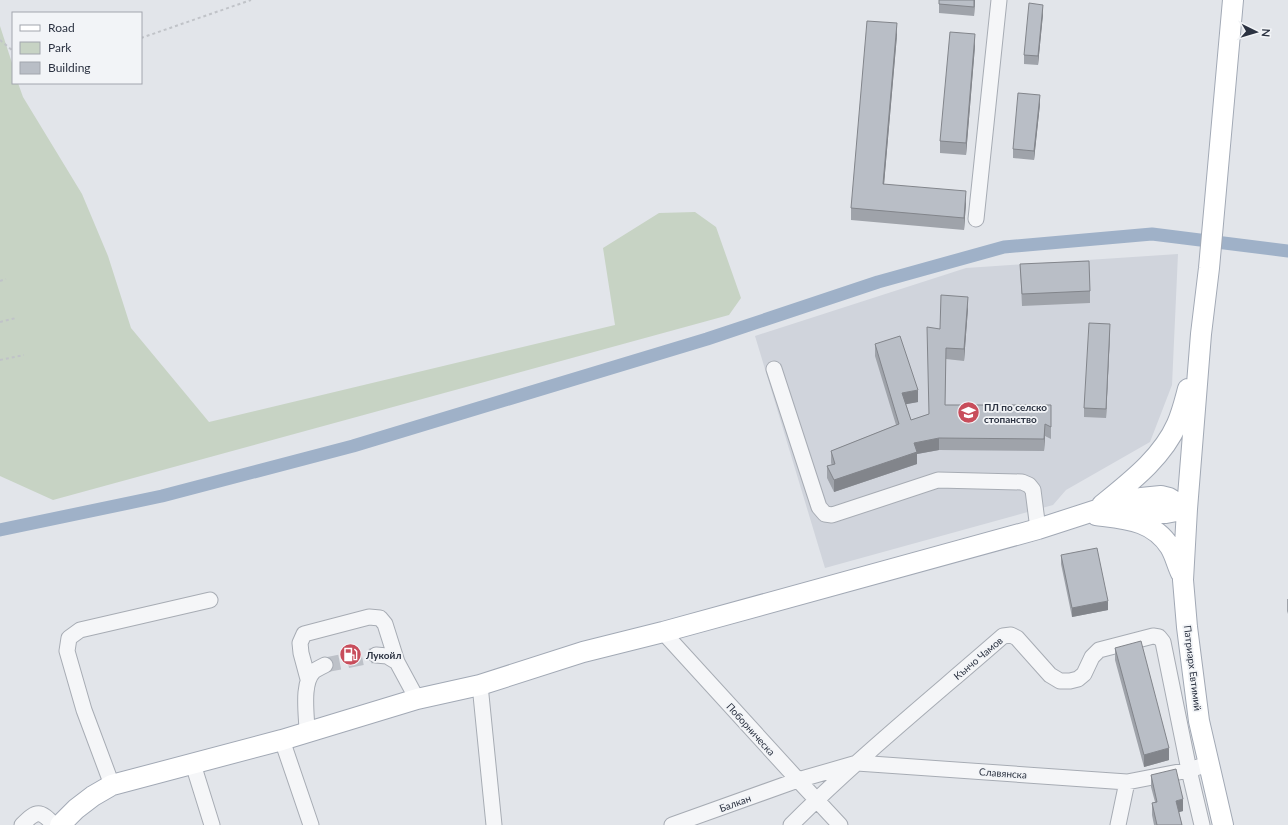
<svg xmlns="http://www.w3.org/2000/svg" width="1288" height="825" font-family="Lato,sans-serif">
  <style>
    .built { fill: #d0d4dc }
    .green { fill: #c7d3c4 }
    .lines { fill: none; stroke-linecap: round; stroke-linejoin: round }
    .canal { stroke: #9fb1c8; stroke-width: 13 }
    .minor-tunnel { stroke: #bdc1c8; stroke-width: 15; stroke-dasharray: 15 8; stroke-linecap: butt }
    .minor-casing { stroke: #a7acb4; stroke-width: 17 }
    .major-casing { stroke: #a2a9b5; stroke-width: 22 }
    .path { stroke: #c0c3c8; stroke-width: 2; stroke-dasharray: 3 3; stroke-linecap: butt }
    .minor { stroke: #f5f6f8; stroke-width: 15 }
    .major { stroke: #fff; stroke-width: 20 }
    .wall { fill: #9fa3aa }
    .shaded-wall { fill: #82858b }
    .building { fill: #b9bec6; stroke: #82858b }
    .labels { text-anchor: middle; stroke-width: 3.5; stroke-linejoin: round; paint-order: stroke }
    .poi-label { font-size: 10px; font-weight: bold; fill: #2b3241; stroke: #f2f4f7; text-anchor: start }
    .street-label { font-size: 10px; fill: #2b3241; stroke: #f2f4f7 }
  </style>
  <rect width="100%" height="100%" fill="#e2e5ea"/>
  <path class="built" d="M 1178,254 L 1172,385 L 1150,442 L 1066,490 L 1053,505 L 825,568 L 755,336 L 966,268 Z"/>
  <path class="green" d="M 0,26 L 13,66 L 13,83 L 18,83 L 23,97 L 82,194 L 108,256 L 131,328 L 209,422 L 615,325 L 603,248 L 659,213 L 695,212 L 716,227 L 741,298 L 729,315 L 53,500 L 0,476 Z"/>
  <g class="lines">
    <path class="canal" d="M 0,530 L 162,496 L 353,446 L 707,339 L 878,282 L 1004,247 L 1152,234 L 1288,251"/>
    <path class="minor-tunnel" d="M 325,665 L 376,655"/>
    <defs>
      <path id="minor" d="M 976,219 L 999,0
        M 774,369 L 819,507 L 825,514 L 832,515 L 938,480 L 1022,482 L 1029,485 L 1033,490 L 1038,529
        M 663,632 L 798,780 L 840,825
        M 376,655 L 387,656 L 397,662 L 417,699
        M 308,679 L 301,653 L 300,643 L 304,634 L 369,617 L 380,618 L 385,624 L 397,662
        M 480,685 L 494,825
        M 307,732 C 307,716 301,683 314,671 C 317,669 321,667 325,665
        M 282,740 L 311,825
        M 193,764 L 212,825
        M 112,785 L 84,710 L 67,651 L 69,638 L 80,630 L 210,600
        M 22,825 C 37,810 40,810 54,825
        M 672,825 L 798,780 L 857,763 L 1127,782 L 1189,770 L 1208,764
        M 791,825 C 858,758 932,698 1003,636 L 1011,635 L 1017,638 L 1050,675 L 1060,681 L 1070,681 L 1078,679 L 1084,674 L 1092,657 L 1099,650 L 1153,636 L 1159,637 L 1163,642 L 1189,770 L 1202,825
        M 1118,825 L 1127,782"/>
      <path id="major" d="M 1102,505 C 1130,482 1162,458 1177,424 C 1182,413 1185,400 1188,389
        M 1125,513 L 1166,513 L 1187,509
        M 1096,515 C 1126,519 1153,520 1170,547 C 1175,555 1177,565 1181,573
        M 60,825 L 76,809 L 93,796 L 112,785 L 282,740 L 417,699 L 480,685 L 583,652 L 663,632 L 1038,529 L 1109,506 L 1141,498 L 1161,496 L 1169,498 L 1187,509
        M 1223,825 L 1199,721 L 1187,627 L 1183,580 L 1187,509 L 1201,334 L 1209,268 L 1233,0"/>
    </defs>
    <use href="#minor" class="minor-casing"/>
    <use href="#major" class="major-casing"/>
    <path class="path" d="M 141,38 L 251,0
      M 0,40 L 13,51
      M 0,281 L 6,279
      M 0,322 L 16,318
      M 0,360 L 24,355"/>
    <use href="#minor" class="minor"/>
    <use href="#major" class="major"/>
  </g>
  <path class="wall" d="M 939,0 L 975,0 L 974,16 L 939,13 Z
    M 1043,14 L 1038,65 L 1024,64 L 1024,55 Z
    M 897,35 L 884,184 L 966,203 L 964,230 L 851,220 L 851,208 Z
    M 975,46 L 966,155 L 940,153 L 940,141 Z
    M 1040,104 L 1034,160 L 1013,158 L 1013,149 Z
    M 1020,264 L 1090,291 L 1090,303 L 1022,306 Z
    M 968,308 L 964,361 L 946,359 L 945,405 L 1051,417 L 1051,439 L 1045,436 L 1044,451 L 939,450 L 917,454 L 917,464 L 834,492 L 827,478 L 827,466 L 832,465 L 831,463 L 831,451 L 896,425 L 875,356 L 875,344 L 918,402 L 906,404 L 911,420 L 929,414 L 940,329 Z
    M 1110,333 L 1106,418 L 1084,417 L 1084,408 Z
    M 1061,555 L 1108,610 L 1072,617 L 1061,564 Z
    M 1287,599 L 1288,599 L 1288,614 L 1287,611 Z
    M 1115,648 L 1169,760 L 1144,767 L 1115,660 Z
    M 1151,775 L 1183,811 L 1179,812 L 1182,825 L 1154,825 L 1152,815 L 1152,803 L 1155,802 L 1151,787 Z"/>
  <path class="shaded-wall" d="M 974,0 L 975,0 L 974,16 Z
    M 1043,5 L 1043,14 L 1038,65 L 1038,56 Z
    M 897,23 L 897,35 L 883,196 L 883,184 Z
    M 975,34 L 975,46 L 966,155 L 966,143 Z
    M 1040,95 L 1040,104 L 1034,160 L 1034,151 Z
    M 966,191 L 966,203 L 964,230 L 964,218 Z
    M 968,297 L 968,308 L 964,361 L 964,349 Z
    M 1110,324 L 1110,333 L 1106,418 L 1106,409 Z
    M 918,390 L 918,402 L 902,405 L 902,393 Z
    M 1045,424 L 1045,436 L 1044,451 L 1044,439 Z
    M 939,438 L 939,450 L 917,454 L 917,464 L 834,492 L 834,480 L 914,443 Z
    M 1108,601 L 1108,610 L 1072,617 L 1072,608 Z
    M 1169,748 L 1169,760 L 1144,767 L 1144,755 Z
    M 1183,799 L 1183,811 L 1176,813 L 1176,801 Z"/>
  <path class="building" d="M 939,0 L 974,0 L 974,7 L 939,4 Z
    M 1029,3 L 1043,5 L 1038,56 L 1024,55 Z
    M 867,21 L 897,23 L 883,184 L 966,191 L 964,218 L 851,208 Z
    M 950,32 L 975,34 L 966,143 L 940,141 Z
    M 1018,93 L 1040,95 L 1034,151 L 1013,149 Z
    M 1089,261 L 1090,291 L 1022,294 L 1020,264 Z
    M 941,295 L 968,297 L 964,349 L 946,348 L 945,405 L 1051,405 L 1051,427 L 1045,424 L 1044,439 L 939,438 L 914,443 L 917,452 L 834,480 L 827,466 L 835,464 L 831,451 L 899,424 L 875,344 L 900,336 L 918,390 L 902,393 L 911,420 L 929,414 L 927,327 L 940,329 Z
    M 1089,323 L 1110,324 L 1106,409 L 1084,408 Z
    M 1097,548 L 1108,601 L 1072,608 L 1061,555 Z
    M 1141,641 L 1169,748 L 1144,755 L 1115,648 Z
    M 1176,769 L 1183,799 L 1176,801 L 1182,825 L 1157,825 L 1152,803 L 1157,802 L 1151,775 Z"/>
  <defs>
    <symbol id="school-disc" viewBox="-11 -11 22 22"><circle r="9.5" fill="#c84d5b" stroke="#f2f4f7"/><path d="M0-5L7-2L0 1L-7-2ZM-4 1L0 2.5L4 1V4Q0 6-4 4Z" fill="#fff"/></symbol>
    <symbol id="fuel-disc" viewBox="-11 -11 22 22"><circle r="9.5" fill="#c84d5b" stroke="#f2f4f7"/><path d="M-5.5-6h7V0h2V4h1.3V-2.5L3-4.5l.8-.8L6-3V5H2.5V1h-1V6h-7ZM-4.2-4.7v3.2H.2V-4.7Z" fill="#fff"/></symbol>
  </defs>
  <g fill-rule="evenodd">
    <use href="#school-disc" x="956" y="400" width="25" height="25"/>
    <use href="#fuel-disc" x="338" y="642" width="25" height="25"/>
  </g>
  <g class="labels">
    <g class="poi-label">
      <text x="984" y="411">ПЛ по селско<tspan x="984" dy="12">стопанство</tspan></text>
      <text x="366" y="659">Лукойл</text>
    </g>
    <g class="street-label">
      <text transform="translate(978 658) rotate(-40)" y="4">Кънчо Чамов</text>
      <text transform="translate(1193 668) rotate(83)" y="4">Патриарх Евтимий</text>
      <text transform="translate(751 729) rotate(48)" y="4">Поборническа</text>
      <text transform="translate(1003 773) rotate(4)" y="4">Славянска</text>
      <text transform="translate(735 803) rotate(-20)" y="4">Балкан</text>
    </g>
  </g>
  <rect x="12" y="12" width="130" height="72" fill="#f2f4f7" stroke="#a2a6ae"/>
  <rect x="20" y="25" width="20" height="6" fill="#ffffff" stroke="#a2a6ae"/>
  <text x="48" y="32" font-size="12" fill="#2b3241">Road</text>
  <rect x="20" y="42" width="20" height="12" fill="#c7d3c4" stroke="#a2a6ae"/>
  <text x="48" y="52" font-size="12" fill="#2b3241">Park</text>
  <rect x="20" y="62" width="20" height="12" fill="#b9bec6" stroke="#a2a6ae"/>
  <text x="48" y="72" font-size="12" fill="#2b3241">Building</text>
  <g transform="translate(1256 32) rotate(95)" stroke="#f2f4f7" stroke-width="3" paint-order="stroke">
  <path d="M0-3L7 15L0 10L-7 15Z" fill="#2b3241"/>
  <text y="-6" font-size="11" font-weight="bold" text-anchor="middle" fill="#2b3241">N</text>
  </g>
</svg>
